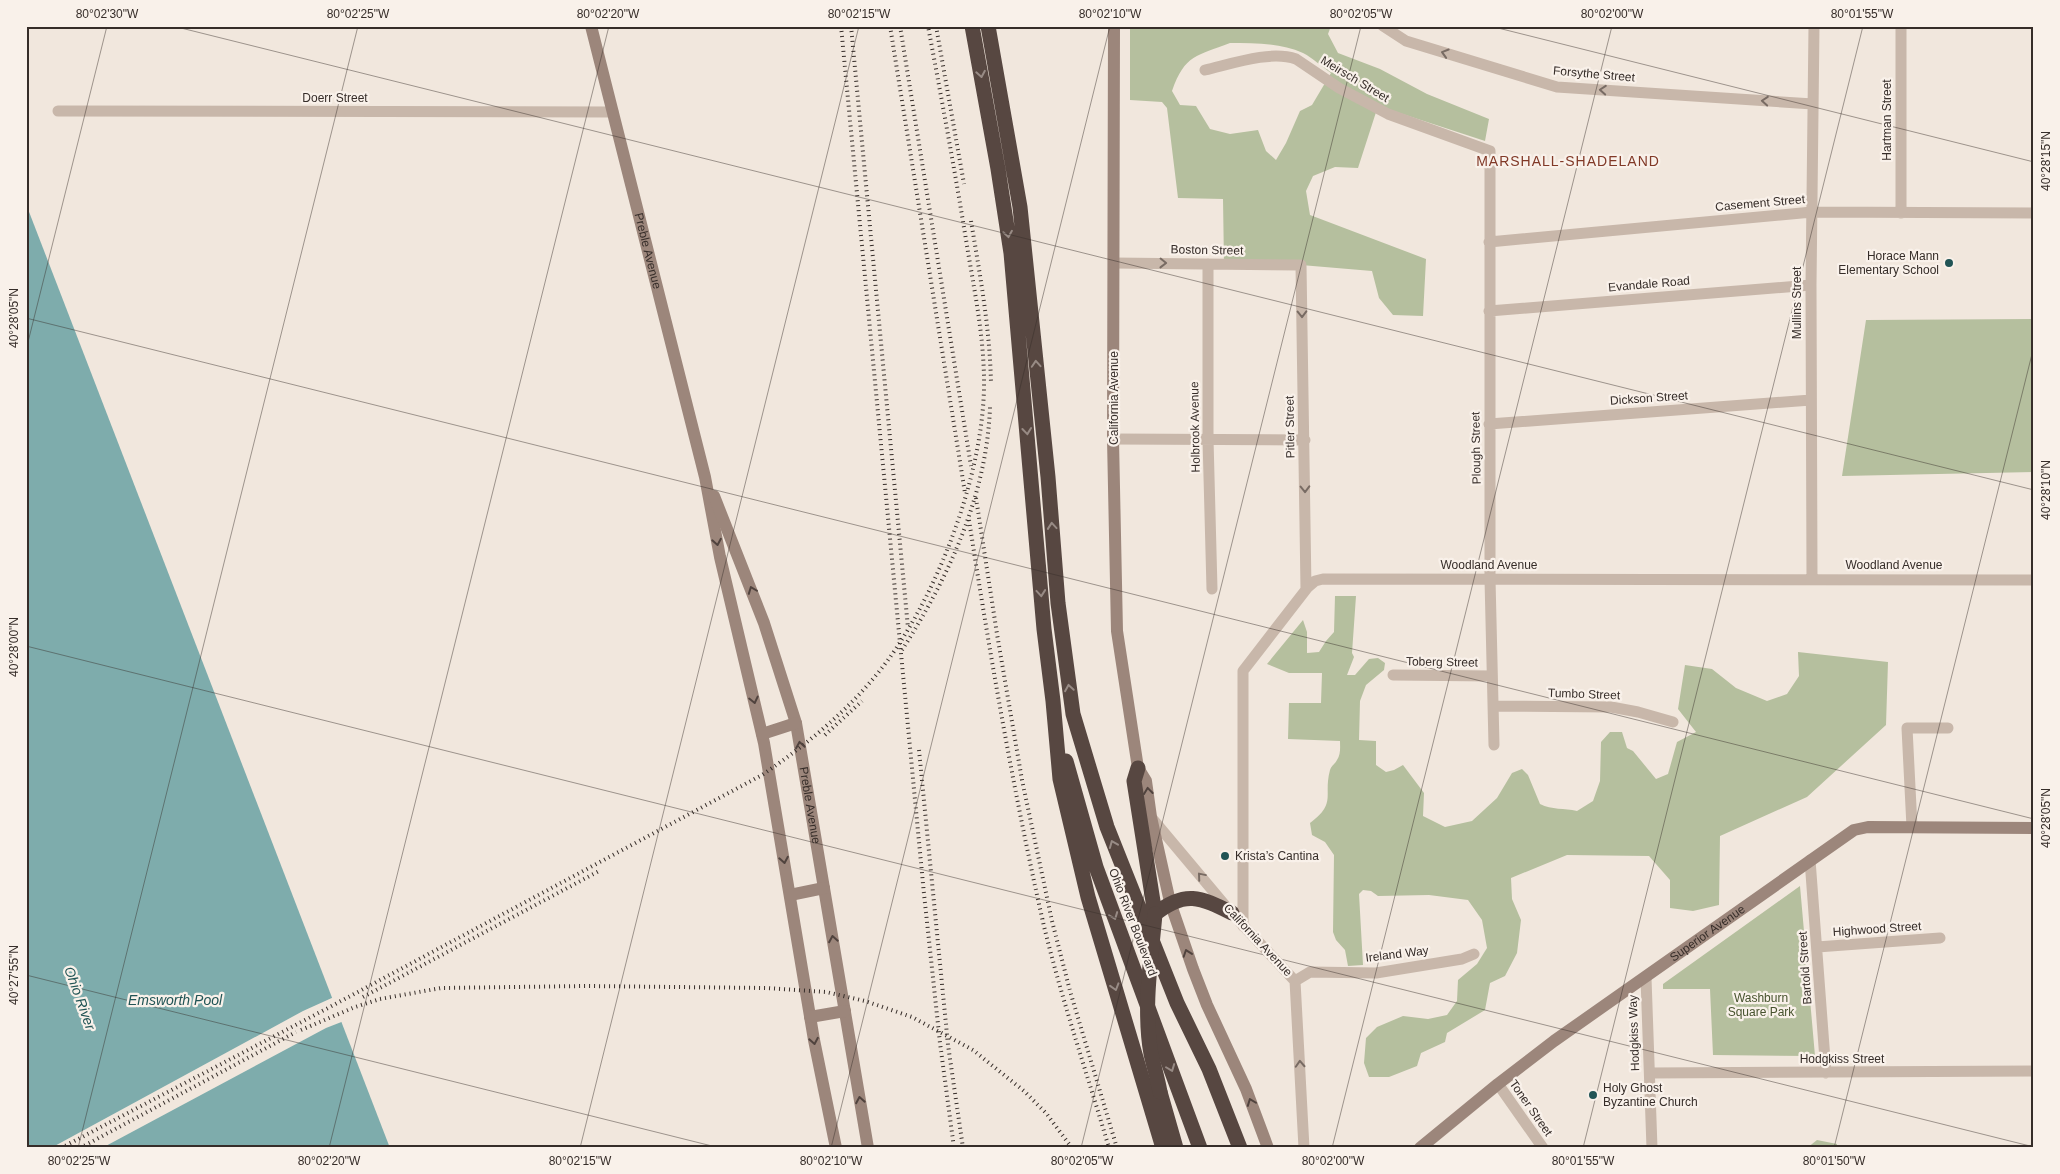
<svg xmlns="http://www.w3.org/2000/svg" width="2060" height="1174" font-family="Arial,sans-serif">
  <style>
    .green { fill: #b5bf9e; fill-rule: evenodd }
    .water { fill: #7eacac }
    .pier { fill: #f1e7dd }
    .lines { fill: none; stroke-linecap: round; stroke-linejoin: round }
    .street { stroke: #c8b7aa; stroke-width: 11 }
    .secondary { stroke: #9c867b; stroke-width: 12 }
    .highway { stroke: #574741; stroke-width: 15 }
    .rail { stroke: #362d29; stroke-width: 4; stroke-dasharray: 1 4; stroke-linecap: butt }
    .highway-bridge { stroke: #574741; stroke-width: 15 }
    .oneway { stroke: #786b63 }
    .oneway2 { stroke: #988b85 }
    .oneway3 { stroke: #50433e }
    .ticks { fill: none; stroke: #362d29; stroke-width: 1; stroke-opacity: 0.45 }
    .poi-dot { fill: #215455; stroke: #f9f1ea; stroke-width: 2 }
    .labels { text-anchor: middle; stroke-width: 4.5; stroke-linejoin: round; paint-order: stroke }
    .street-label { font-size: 12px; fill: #362d29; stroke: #f9f1ea }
    .poi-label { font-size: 12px; fill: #362d29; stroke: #f9f1ea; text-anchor: start }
    .park-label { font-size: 12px; fill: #47532e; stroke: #f9f1ea }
    .neighbourhood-label { font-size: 14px; letter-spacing: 1px; fill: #813927; stroke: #f9f1ea }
    .water-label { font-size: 14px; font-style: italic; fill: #215455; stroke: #f9f1ea }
    .neatline { fill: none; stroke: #362d29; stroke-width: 2 }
    .ticks-label { font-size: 12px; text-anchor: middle; fill: #362d29 }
  </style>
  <rect width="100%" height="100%" fill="#f1e7dd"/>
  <path class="green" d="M 1130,26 L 1331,26 L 1328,34 L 1338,53 L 1380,69 L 1427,94 L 1489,119 L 1485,141 L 1378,106 L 1358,168 L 1335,167 L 1313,176 L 1306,191 L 1310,215 L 1426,259 L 1423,316 L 1393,315 L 1379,298 L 1372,271 L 1301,265 L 1224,264 L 1223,199 L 1178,198 L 1167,108 L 1162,102 L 1130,100 ZM 1230,43 C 1254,43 1280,43 1303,53 C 1313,58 1322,67 1331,73 L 1312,105 L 1300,111 L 1286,143 L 1276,160 L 1266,151 L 1258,130 L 1230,134 L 1210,129 L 1196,106 L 1180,105 L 1172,91 C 1185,54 1197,56 1230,43 Z
    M 2034,319 L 2034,472 L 1842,476 L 1866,320 Z
    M 1335,596 L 1356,596 L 1352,653 L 1354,657 L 1347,675 L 1355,675 L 1369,659 L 1378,658 L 1385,663 L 1384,670 L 1366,685 L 1360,701 L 1359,740 L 1376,741 L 1376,765 L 1386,772 L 1394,770 L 1403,765 L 1424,793 L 1423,816 L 1445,827 L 1472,821 L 1497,798 L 1512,773 L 1522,769 L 1528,775 L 1540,804 C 1552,810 1564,808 1577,811 L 1593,801 L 1600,781 L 1601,742 L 1610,732 L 1622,732 L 1627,748 L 1633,751 L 1656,779 L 1668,774 L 1677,742 L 1696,732 L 1678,709 L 1685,665 L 1712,669 L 1736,688 L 1767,701 L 1787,694 L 1799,676 L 1798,652 L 1888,662 L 1886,725 L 1807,797 L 1720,836 L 1719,905 L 1693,911 L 1670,908 L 1670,880 L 1649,856 L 1567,855 L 1511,878 L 1512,899 L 1521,920 L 1517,953 L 1505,976 L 1490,983 L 1485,1010 L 1447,1033 L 1445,1042 L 1421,1053 L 1417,1066 L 1389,1077 L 1369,1077 L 1364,1063 L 1366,1038 L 1377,1027 L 1403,1016 L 1428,1019 L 1447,1015 L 1457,1001 L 1458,980 L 1477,964 L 1487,948 L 1482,920 L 1468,900 L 1429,895 L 1378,896 L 1371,891 L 1363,890 L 1359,894 L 1363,965 L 1348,966 L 1345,950 L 1336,940 L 1333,932 L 1334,855 L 1325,842 L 1312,835 L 1310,823 C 1337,803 1323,796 1330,770 C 1331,766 1335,764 1337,760 C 1341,754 1340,747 1340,741 L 1288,739 L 1289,703 L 1321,703 L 1322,673 L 1289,673 L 1267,664 L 1303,620 L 1307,632 L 1307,653 L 1319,652 L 1326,641 L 1334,632 Z
    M 1800,886 L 1815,1056 L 1713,1055 L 1710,989 L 1663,989 L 1663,984 Z
    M 1817,1140 L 1837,1144 L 1837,1148 L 1807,1148 Z"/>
  <path class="water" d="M 26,204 L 390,1148 L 26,1148 Z"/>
  <path class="pier" d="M 334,997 L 344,1021 L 326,1028 L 102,1148 L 51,1148 L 303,1011 Z"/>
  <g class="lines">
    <path class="street" d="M 1383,26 L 1406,41 L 1557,87 L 1813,104
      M 1901,26 L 1901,213
      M 1205,70 C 1231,64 1270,50 1296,59 L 1339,88 L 1388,114 L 1490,151 L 1490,579 L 1494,745
      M 58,111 L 613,112
      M 1489,242 L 1812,212 L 2034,213
      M 1114,263 L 1301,265 L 1306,589
      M 1208,264 L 1208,439 L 1212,589
      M 1489,311 L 1811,285
      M 1489,424 L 1811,400
      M 1113,439 L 1305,440
      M 1812,579 L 1811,285 L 1814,26
      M 1393,675 L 1492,676
      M 1493,706 L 1611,707 L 1638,712 L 1673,722
      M 1151,817 L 1229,910
      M 1912,827 L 1907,728 L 1948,728
      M 1810,860 L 1826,1073
      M 1240,922 L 1295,981 L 1304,1148
      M 1243,926 L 1243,671 L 1308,587 L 1315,581 L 1323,579 L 2034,580
      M 1817,947 L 1940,938
      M 1646,978 L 1652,1148
      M 1295,981 L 1310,972 L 1376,973 L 1462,959 L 1474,954
      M 1650,1073 L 2034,1071
      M 1498,1084 L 1543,1148"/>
    <g class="secondary">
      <path id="s1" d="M 591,26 L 705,477 L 720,557 L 764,743 L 814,1040 L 836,1148"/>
      <path d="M 1114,26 L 1113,439 L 1117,631 L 1138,768 L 1146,781 L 1151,817 L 1170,902 L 1193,969 L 1207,1005 L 1246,1089 L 1268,1148"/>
      <path id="s2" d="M 714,496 L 764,623 L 796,723 L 868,1148"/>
      <path d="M 762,734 L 796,723"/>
      <path d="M 790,895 L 824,888"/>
      <path d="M 810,1017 L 845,1011"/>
      <path id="s3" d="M 1420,1148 L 1498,1084 L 1554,1041 L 1854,830 L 1868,827 L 2034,828"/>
    </g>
    <path class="highway" d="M 972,26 L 998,169 L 1011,253 L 1044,629 L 1053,701 L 1060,779 L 1088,897 L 1163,1148
      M 988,26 L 1020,207 L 1048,477 L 1058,603 L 1073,714 L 1107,827 L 1177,1003 L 1209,1069 L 1240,1148
      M 1066,761 L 1096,867 L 1200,1148
      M 1138,768 L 1134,781 L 1155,914 C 1185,890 1200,897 1232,913
      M 1160,1092 L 1176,1148"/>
    <path class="rail" d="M 841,26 L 924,894 L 940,1043 L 954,1148
      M 851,26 L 908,628
      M 890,26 L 965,493
      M 900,26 L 971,466
      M 936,26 L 964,184
      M 971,221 C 980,275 990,329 991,384
      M 976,498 L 997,634 L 1022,780 L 1052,921 L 1070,991 L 1117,1148
      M 969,520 C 990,655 1013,789 1043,922 C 1061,998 1087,1073 1109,1148
      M 902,650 C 949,577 987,494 990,407
      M 825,735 L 862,701
      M 919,750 L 948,1045 L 963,1148
      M 363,997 L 601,870
      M 301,1030 L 355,1007 L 380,999 L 441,988 L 586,986 L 766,988 L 826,992 L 865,1001 L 912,1017 L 973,1050 L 1024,1091 L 1046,1113 L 1072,1148
      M 61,1148 L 328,1008 L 762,775 C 809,743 854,706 888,660 C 941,587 986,467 984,376 C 983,334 975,293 968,252 C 956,177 942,101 928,26
      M 80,1148 L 296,1032"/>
    <path class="highway-bridge" d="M 1155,914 C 1151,960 1143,1009 1151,1054 C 1154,1067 1158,1080 1160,1092"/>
  </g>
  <defs><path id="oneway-chevron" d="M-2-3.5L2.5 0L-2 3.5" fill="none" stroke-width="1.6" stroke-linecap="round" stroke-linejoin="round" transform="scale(1.25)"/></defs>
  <g class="oneway">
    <use href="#oneway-chevron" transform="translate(1445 53) rotate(-163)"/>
    <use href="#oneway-chevron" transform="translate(1603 90) rotate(-176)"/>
    <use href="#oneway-chevron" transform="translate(1765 101) rotate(-176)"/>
    <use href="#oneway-chevron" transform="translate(1163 263) rotate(1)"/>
    <use href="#oneway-chevron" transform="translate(1302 314) rotate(89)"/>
    <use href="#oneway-chevron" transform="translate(1305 489) rotate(89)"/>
    <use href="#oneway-chevron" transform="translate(1201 876) rotate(-130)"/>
    <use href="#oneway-chevron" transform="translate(1300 1064) rotate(-93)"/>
  </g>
  <g class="oneway2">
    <use href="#oneway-chevron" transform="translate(981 74) rotate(80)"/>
    <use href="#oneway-chevron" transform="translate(1008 234) rotate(81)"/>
    <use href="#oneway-chevron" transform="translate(1036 364) rotate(-94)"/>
    <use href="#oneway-chevron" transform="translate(1027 431) rotate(84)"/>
    <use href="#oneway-chevron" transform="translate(1052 526) rotate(-95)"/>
    <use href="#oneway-chevron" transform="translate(1041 593) rotate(85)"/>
    <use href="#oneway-chevron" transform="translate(1069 688) rotate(-99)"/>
    <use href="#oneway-chevron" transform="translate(1113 844) rotate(-112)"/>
    <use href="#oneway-chevron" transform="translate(1114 916) rotate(69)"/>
    <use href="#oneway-chevron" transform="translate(1115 987) rotate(73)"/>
    <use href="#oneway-chevron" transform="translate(1171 1068) rotate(69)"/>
  </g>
  <g class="oneway3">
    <use href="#oneway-chevron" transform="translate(717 542) rotate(80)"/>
    <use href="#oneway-chevron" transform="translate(752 590) rotate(-111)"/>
    <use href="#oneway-chevron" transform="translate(754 700) rotate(77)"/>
    <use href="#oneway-chevron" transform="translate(800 745) rotate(-99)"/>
    <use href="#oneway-chevron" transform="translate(1148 791) rotate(-97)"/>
    <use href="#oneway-chevron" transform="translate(784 860) rotate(80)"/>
    <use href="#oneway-chevron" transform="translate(833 939) rotate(-100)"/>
    <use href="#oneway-chevron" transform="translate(1187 953) rotate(-109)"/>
    <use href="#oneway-chevron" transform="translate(814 1041) rotate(80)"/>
    <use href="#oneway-chevron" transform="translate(860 1100) rotate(-100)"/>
    <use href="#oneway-chevron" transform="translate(1251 1102) rotate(-111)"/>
  </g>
  <path class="ticks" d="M 173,26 L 2034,490M 1490,26 L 2034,162M 26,318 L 2034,819M 26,350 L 107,26M 26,646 L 2034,1147M 26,975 L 720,1148M 78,1148 L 358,26M 329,1148 L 609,26M 580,1148 L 859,26M 831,1148 L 1110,26M 1081,1148 L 1361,26M 1332,1148 L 1612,26M 1583,1148 L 1863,26M 1834,1148 L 2034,346"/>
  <g class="poi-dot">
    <circle cx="1949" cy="263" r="5"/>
    <circle cx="1225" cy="856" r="5"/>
    <circle cx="1593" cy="1095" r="5"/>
  </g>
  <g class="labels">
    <g class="street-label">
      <text transform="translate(1594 74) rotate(5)" y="4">Forsythe Street</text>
      <text transform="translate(1355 79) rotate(31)" y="4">Meirsch Street</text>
      <text x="335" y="102">Doerr Street</text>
      <text transform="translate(1887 120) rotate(-90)" y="4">Hartman Street</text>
      <text transform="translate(1760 203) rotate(-5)" y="4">Casement Street</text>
      <text transform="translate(1207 250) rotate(1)" y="4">Boston Street</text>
      <text dy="4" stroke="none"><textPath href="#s1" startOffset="232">Preble Avenue</textPath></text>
      <text transform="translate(1649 284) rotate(-5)" y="4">Evandale Road</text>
      <text transform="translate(1797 303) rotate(-90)" y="4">Mullins Street</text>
      <text transform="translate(1114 398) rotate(-90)" y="4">California Avenue</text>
      <text transform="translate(1649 398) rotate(-4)" y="4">Dickson Street</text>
      <text transform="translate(1195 427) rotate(-91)" y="4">Holbrook Avenue</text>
      <text transform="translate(1290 427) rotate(-91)" y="4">Pitler Street</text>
      <text transform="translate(1476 448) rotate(-91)" y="4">Plough Street</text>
      <text x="1489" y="569">Woodland Avenue</text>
      <text x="1894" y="569">Woodland Avenue</text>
      <text transform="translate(1442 662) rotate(1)" y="4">Toberg Street</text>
      <text transform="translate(1584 694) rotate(2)" y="4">Tumbo Street</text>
      <text dy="4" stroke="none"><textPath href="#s2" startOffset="325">Preble Avenue</textPath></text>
      <text transform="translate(1133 922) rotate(69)" y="4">Ohio River Boulevard</text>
      <text transform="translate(1877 929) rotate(-4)" y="4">Highwood Street</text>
      <text dy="4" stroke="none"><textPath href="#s3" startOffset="359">Superior Avenue</textPath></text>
      <text transform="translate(1258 940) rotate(47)" y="4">California Avenue</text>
      <text transform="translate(1397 954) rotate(-7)" y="4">Ireland Way</text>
      <text transform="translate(1805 968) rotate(-94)" y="4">Bartold Street</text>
      <text transform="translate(1634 1033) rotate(-92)" y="4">Hodgkiss Way</text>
      <text x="1842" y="1063">Hodgkiss Street</text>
      <text transform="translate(1531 1108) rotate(55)" y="4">Toner Street</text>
    </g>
    <g class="poi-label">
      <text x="1939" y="260" text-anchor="end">Horace Mann<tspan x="1939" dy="14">Elementary School</tspan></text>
      <text x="1235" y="860">Krista’s Cantina</text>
      <text x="1603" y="1092">Holy Ghost<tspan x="1603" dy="14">Byzantine Church</tspan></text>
    </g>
    <g class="park-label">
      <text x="1761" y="1002">Washburn<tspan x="1761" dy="14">Square Park</tspan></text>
    </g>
    <g class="neighbourhood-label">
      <text x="1568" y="166">MARSHALL-SHADELAND</text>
    </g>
    <g class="water-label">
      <text transform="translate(80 998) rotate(70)" y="5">Ohio River</text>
      <text x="175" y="1005">Emsworth Pool</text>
    </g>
  </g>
  <rect width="2060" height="1174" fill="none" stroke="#f9f1ea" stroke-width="55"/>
  <rect x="28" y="28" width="2004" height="1118" class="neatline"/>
  <g class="ticks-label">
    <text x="107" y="18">80°02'30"W</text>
    <text x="358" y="18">80°02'25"W</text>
    <text x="608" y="18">80°02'20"W</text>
    <text x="859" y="18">80°02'15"W</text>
    <text x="1110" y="18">80°02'10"W</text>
    <text x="1361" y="18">80°02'05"W</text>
    <text x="1612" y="18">80°02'00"W</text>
    <text x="1862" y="18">80°01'55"W</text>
    <text transform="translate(2046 161) rotate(-90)" y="4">40°28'15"N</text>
    <text transform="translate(14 318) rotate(-90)" y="4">40°28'05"N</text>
    <text transform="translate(2046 490) rotate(-90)" y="4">40°28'10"N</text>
    <text transform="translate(14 647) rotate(-90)" y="4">40°28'00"N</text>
    <text transform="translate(2046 818) rotate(-90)" y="4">40°28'05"N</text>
    <text transform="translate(14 975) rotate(-90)" y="4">40°27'55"N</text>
    <text x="79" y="1165">80°02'25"W</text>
    <text x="329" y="1165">80°02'20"W</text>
    <text x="580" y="1165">80°02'15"W</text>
    <text x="831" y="1165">80°02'10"W</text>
    <text x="1082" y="1165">80°02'05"W</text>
    <text x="1333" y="1165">80°02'00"W</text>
    <text x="1583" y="1165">80°01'55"W</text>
    <text x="1834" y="1165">80°01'50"W</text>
  </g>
</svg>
